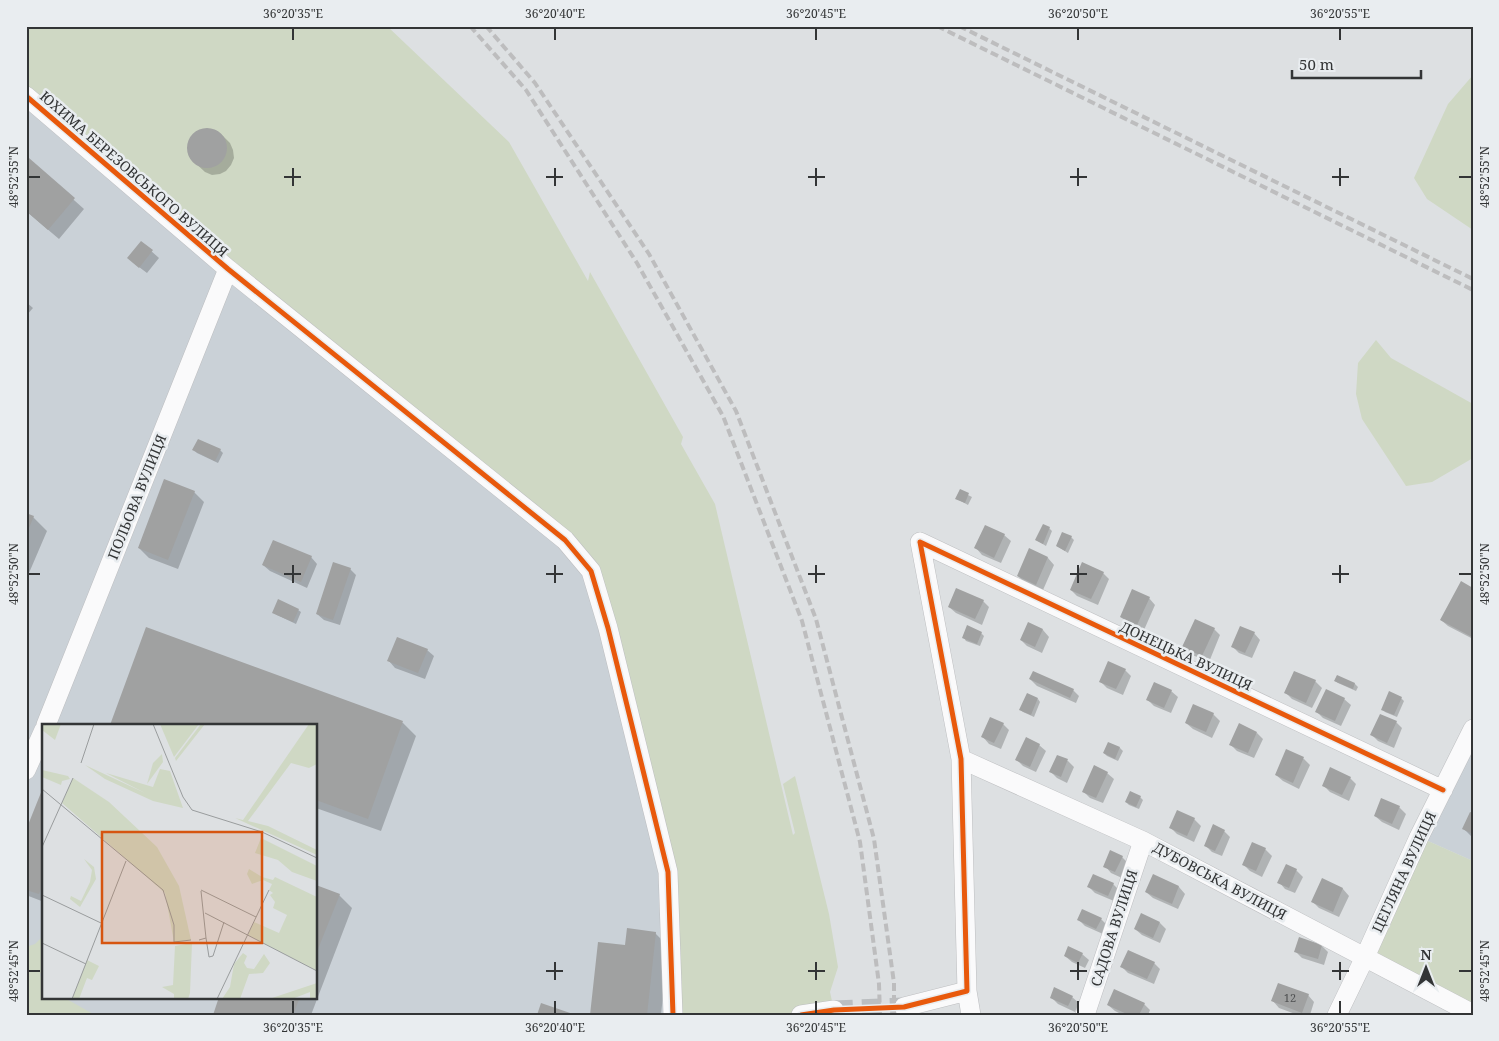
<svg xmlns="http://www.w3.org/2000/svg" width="1499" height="1041" font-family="'Noto Serif',serif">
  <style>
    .built { fill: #cad1d7; fill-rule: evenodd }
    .green { fill: #cfd8c4 }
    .shadow { fill: #0003 }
    .building { fill: #a0a1a1 }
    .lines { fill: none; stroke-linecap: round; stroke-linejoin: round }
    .street-tunnel { stroke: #bbbec0; stroke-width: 19; stroke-dasharray: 19 9; stroke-linecap: butt }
    .street-casing { stroke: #bdbec0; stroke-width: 20 }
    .street { stroke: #fafafb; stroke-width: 19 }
    .rail { stroke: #bdbdbe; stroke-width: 4; stroke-dasharray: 8 4; stroke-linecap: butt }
    .cycleway-casing { stroke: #e9edf0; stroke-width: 8 }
    .cycleway { stroke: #e8590c; stroke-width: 5 }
    .ticks { fill: none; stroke: #333536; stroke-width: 2 }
    .labels { text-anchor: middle; stroke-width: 5; stroke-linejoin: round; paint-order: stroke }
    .number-label { font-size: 11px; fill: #4e5051 }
    .street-label { font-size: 14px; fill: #333536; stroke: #e9edf0 }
    .inset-road { fill: none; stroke: #999c9d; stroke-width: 1 }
    .view { fill: #d65510; fill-opacity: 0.15; stroke: #d65510; stroke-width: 2.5 }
    .inset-edge { fill: none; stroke: #333536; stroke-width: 2.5 }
    .neatline { fill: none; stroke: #333536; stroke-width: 2 }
    .ticks-label { font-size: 12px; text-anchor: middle; fill: #333536 }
  </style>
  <rect width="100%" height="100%" fill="#dde0e2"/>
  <path class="built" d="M 26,96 L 591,571 L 668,872 L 673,1015 L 26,1015 ZM 44,725 L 316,725 L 316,997 L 44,997 Z
    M 1473,730 L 1473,861 L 1419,837 Z"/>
  <path class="green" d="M 26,26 L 387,26 L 509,142 L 588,281 L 590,272 L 683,437 L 681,444 L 715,504 L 793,835 L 795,833 L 783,784 L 795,776 L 829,914 L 838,967 L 830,992 L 834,1010 L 801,1015 L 673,1015 L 668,872 L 591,571 L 26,96 Z
    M 1473,75 L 1473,230 L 1427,199 L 1414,178 L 1448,104 Z
    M 1376,340 L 1391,358 L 1473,404 L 1473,458 L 1432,482 L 1406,486 L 1362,419 L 1356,394 L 1358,363 Z
    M 1419,837 L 1473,861 L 1473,1014 L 1365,957 Z
    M 44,935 L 44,965 L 40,975 L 44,983 L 44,997 L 63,997 L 95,1015 L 26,1015 L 26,947 L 35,944 Z"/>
  <path class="shadow" d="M 210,129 L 217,131 L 223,136 L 230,143 L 233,150 L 234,158 L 231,165 L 226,171 L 220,174 L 212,175 L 205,172 L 192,160 L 188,153 L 188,146 L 190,139 L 195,133 L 202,130 Z
    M 29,160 L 84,209 L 59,239 L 26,211 Z
    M 141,242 L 159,258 L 147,273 L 135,264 Z
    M 26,302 L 33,308 L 26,316 Z
    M 194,450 L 220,450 L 223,453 L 218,463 L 197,453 Z
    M 960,491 L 972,497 L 968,505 L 957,499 Z
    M 194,492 L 204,502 L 178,569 L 149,558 L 139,548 Z
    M 26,514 L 33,517 L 47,531 L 26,580 Z
    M 1049,528 L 1052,531 L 1046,546 L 1036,540 Z
    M 1004,535 L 1011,541 L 1001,563 L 982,555 L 976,548 Z
    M 1071,537 L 1074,540 L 1068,553 L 1057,546 Z
    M 1030,550 L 1048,558 L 1054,565 L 1043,590 L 1024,582 L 1018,576 Z
    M 311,557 L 317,564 L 307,588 L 270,571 L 263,565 Z
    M 350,569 L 356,575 L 340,625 L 324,620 L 317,614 Z
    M 1103,573 L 1109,579 L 1098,605 L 1077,596 L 1071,590 Z
    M 1473,589 L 1473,639 L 1448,626 L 1441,620 Z
    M 1149,598 L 1155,605 L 1144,630 L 1128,623 L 1121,617 Z
    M 983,601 L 989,607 L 982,625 L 956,613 L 949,607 Z
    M 298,610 L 301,612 L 296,624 L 277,615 L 274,613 Z
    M 1028,624 L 1043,630 L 1049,637 L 1042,653 L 1027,646 L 1021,640 Z
    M 146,629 L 403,723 L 416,736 L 381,831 L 316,808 L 316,725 Z
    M 1214,629 L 1220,635 L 1209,662 L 1190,654 L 1184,647 Z
    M 981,633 L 984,636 L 980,646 L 966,641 L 964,638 Z
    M 1254,633 L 1260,640 L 1252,658 L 1239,653 L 1232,646 Z
    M 427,650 L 434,656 L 425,679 L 395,668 L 389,661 Z
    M 1125,670 L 1131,676 L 1123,695 L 1107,688 L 1100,681 Z
    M 1337,676 L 1355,684 L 1358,687 L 1356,691 L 1338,683 L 1335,681 Z
    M 1030,679 L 1073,690 L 1079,696 L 1076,703 L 1037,686 Z
    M 1315,681 L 1322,688 L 1312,708 L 1292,699 L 1286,693 Z
    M 1171,691 L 1178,697 L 1171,713 L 1154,706 L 1147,699 Z
    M 1401,698 L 1404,701 L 1397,717 L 1385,712 L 1383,709 Z
    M 1038,699 L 1040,702 L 1034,717 L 1023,712 L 1020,709 Z
    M 1344,699 L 1351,705 L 1341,726 L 1323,718 L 1317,712 Z
    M 1213,714 L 1220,721 L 1212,738 L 1193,729 L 1186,723 Z
    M 1396,722 L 1402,728 L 1394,748 L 1378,741 L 1372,735 Z
    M 1003,724 L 1009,730 L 1001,749 L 989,744 L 983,737 Z
    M 1257,733 L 1263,739 L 1254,758 L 1237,751 L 1230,744 Z
    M 1109,743 L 1120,748 L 1123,751 L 1118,761 L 1107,756 L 1104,753 Z
    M 1039,745 L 1046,751 L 1036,772 L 1023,766 L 1017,760 Z
    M 1287,751 L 1304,759 L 1310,765 L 1299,789 L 1283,781 L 1276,775 Z
    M 1058,756 L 1068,761 L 1074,767 L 1067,783 L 1057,778 L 1051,772 Z
    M 1107,773 L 1114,779 L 1103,803 L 1090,798 L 1083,791 Z
    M 1350,778 L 1356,784 L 1349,801 L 1330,792 L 1323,785 Z
    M 44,788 L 44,902 L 26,895 L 26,834 Z
    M 1140,797 L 1143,800 L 1139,809 L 1129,805 L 1126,802 Z
    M 1399,807 L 1406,814 L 1399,830 L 1382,822 L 1375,816 Z
    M 1473,815 L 1473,838 L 1464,829 Z
    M 1194,819 L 1201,826 L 1194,842 L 1177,834 L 1171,828 Z
    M 1224,831 L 1230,837 L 1222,856 L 1212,852 L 1205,845 Z
    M 1265,849 L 1272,856 L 1262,877 L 1250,871 L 1243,864 Z
    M 1122,857 L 1128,863 L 1122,878 L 1111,873 L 1105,866 Z
    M 1286,866 L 1296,870 L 1303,877 L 1295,893 L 1285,889 L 1279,882 Z
    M 1154,876 L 1179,887 L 1185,894 L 1178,909 L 1153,898 L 1146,892 Z
    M 1322,880 L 1343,889 L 1349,896 L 1339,917 L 1319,908 L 1313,902 Z
    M 1113,884 L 1119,890 L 1114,901 L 1095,893 L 1089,887 Z
    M 316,886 L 339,895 L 352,908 L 311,1015 L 214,1015 L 221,997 L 316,997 Z
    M 1101,919 L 1107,925 L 1103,934 L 1085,926 L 1079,920 Z
    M 1160,923 L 1166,929 L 1160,943 L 1142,935 L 1135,929 Z
    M 655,933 L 668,946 L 661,1015 L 591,1015 L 626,946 Z
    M 1300,939 L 1322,946 L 1328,952 L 1324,965 L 1302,958 L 1296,952 Z
    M 1082,954 L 1089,960 L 1085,968 L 1072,962 L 1065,956 Z
    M 1154,963 L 1160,969 L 1154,984 L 1128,973 L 1122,967 Z
    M 1308,995 L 1314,1002 L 1310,1015 L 1298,1015 L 1279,1008 L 1273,1001 Z
    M 1051,997 L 1072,997 L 1079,1003 L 1075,1012 L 1058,1004 Z
    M 1144,1004 L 1150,1010 L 1148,1015 L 1123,1015 L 1115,1011 L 1108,1005 Z"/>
  <path class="building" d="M187 148a20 20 0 1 1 40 0a20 20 0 1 1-40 0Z
    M 29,158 L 75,198 L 48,230 L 26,211 L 26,162 Z
    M 141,241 L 153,250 L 139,268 L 127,258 Z
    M 198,439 L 221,449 L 215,461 L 192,450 Z
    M 164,479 L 195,491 L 168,560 L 138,548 Z
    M 960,489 L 969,493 L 965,503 L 955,499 Z
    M 26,513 L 34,516 L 26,535 Z
    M 1043,524 L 1050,527 L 1043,544 L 1035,540 Z
    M 985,525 L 1005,534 L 994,558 L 974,548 Z
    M 1062,532 L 1072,536 L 1065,551 L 1056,546 Z
    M 273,540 L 312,556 L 301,582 L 262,565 Z
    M 1029,548 L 1048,557 L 1036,585 L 1017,576 Z
    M 333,562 L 351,568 L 333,620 L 316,614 Z
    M 1082,562 L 1104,572 L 1091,599 L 1070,590 Z
    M 1461,581 L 1473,588 L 1472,637 L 1440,620 Z
    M 956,588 L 984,600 L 975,619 L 948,607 Z
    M 1132,589 L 1150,597 L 1137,625 L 1120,617 Z
    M 278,599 L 299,609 L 293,622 L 272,613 Z
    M 1195,619 L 1215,628 L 1202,656 L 1182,647 Z
    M 1028,622 L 1043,629 L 1035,647 L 1020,640 Z
    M 967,625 L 982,632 L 977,644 L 962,638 Z
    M 1240,626 L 1255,632 L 1245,653 L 1231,647 Z
    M 146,627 L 403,721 L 368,819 L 316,800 L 316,725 L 110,725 Z
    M 397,637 L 428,649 L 418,673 L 387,661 Z
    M 1108,661 L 1126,669 L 1116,689 L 1099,682 Z
    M 1033,671 L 1074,689 L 1070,698 L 1029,679 Z
    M 1294,671 L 1316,680 L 1306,703 L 1284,693 Z
    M 1337,675 L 1355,683 L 1353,689 L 1334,681 Z
    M 1154,682 L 1172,690 L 1164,708 L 1146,700 Z
    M 1326,689 L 1345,698 L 1335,721 L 1315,712 Z
    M 1389,691 L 1402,697 L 1394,715 L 1381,710 Z
    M 1027,693 L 1038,698 L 1031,715 L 1019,710 Z
    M 1193,704 L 1214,713 L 1206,732 L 1185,723 Z
    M 1380,714 L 1397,721 L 1387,743 L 1370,735 Z
    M 990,717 L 1004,723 L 994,743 L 981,737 Z
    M 1239,723 L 1257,732 L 1248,753 L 1229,745 Z
    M 1026,737 L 1040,744 L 1030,767 L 1015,760 Z
    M 1108,742 L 1120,747 L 1115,759 L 1103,753 Z
    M 1286,749 L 1304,757 L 1293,783 L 1275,775 Z
    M 1057,755 L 1068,759 L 1061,777 L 1049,772 Z
    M 1094,765 L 1108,772 L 1096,798 L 1082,792 Z
    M 1330,767 L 1351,777 L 1342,795 L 1322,786 Z
    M 44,785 L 44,882 L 39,894 L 26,890 L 26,830 Z
    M 1130,791 L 1141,796 L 1136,807 L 1125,802 Z
    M 1381,798 L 1400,806 L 1392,824 L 1374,816 Z
    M 1177,810 L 1195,818 L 1187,836 L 1169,828 Z
    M 1470,812 L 1473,813 L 1473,834 L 1462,829 Z
    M 1213,824 L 1225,830 L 1215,851 L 1204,846 Z
    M 1252,842 L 1266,848 L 1256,871 L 1242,865 Z
    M 1110,850 L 1123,856 L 1115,872 L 1103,867 Z
    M 1286,864 L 1297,869 L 1289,888 L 1277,883 Z
    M 1093,874 L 1114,883 L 1108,896 L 1087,887 Z
    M 1153,874 L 1179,886 L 1172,904 L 1145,892 Z
    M 1322,878 L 1343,888 L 1333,912 L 1311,902 Z
    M 316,885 L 340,894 L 316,954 Z
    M 1082,909 L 1102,918 L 1096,929 L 1077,920 Z
    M 1141,913 L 1160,922 L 1153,938 L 1134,929 Z
    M 627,928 L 656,932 L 647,1015 L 590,1015 L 598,942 L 625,945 Z
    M 1299,937 L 1322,945 L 1318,959 L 1294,952 Z
    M 1068,946 L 1083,953 L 1078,963 L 1064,956 Z
    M 1128,950 L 1155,962 L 1147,979 L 1120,967 Z
    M 1278,983 L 1309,994 L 1302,1013 L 1271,1001 Z
    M 1054,987 L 1073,996 L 1068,1006 L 1050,998 Z
    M 1114,989 L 1145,1003 L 1139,1015 L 1129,1015 L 1107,1005 Z
    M 219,997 L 300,997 L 293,1015 L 213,1015 Z
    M 541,1003 L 573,1014 L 573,1015 L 537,1015 Z"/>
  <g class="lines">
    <path class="street-tunnel" d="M 834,1010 L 904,1007"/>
    <defs>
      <path id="street" d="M 26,96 L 228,269 L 565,540 L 591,571 L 608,628 L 668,872 L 673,1015
        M 920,542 L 1443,790
        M 46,725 L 228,269
        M 961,759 L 1143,841 L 1473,1014
        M 26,770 L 44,730
        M 967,991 L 971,1015
        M 904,1007 L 967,991 L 961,759 L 920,542
        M 801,1015 L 834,1010
        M 1085,1015 L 1143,841
        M 1337,1015 L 1365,957 L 1419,837 L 1473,729"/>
    </defs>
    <use href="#street" class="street-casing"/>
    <use href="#street" class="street"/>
    <path class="rail" d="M 470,26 L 526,90 L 637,263 L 723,416 L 802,621 L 860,842 L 879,984 L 880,1015
      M 486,26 L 535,83 L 649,254 L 736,411 L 816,619 L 874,839 L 894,983 L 894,1015
      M 937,26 L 1473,290
      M 959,26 L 1473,279"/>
    <defs>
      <path id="cycleway" d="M 26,96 L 228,269 L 565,540 L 591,571 L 608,628 L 668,872 L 673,1015
        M 920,542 L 1443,790
        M 801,1015 L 834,1010 L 904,1007 L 967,991 L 961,759 L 920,542"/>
    </defs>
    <use href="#cycleway" class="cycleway-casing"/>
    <use href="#cycleway" class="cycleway"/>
  </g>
  <path class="ticks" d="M 293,28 L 293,40M 555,28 L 555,40M 816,28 L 816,40M 1078,28 L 1078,40M 1340,28 L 1340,40M 293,168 L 293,186M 555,168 L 555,186M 816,168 L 816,186M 1078,168 L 1078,186M 1340,168 L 1340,186M 28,177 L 40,177M 284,177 L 301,177M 546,177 L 563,177M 808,177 L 825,177M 1070,177 L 1087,177M 1332,177 L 1349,177M 1459,177 L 1472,177M 293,565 L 293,583M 555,565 L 555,583M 816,565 L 816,583M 1078,565 L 1078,583M 1340,565 L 1340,583M 28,574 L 40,574M 284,574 L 301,574M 546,574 L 563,574M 808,574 L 825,574M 1070,574 L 1087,574M 1332,574 L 1349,574M 1459,574 L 1472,574M 555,962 L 555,980M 816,962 L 816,980M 1078,962 L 1078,980M 1340,962 L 1340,980M 28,971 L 40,971M 546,971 L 563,971M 808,971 L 825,971M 1070,971 L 1087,971M 1332,971 L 1349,971M 1459,971 L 1472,971M 293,1001 L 293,1014M 555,1001 L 555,1014M 816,1001 L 816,1014M 1078,1001 L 1078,1014M 1340,1001 L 1340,1014"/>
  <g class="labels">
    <g class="number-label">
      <text x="1290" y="1002">12</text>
    </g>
    <g class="street-label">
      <text transform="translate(134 174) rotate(41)" y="5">ЮХИМА БЕРЕЗОВСЬКОГО ВУЛИЦЯ</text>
      <text transform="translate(137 497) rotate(-68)" y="5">ПОЛЬОВА ВУЛИЦЯ</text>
      <text transform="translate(1186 656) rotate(25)" y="5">ДОНЕЦЬКА ВУЛИЦЯ</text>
      <text transform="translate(1404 872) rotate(-65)" y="5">ЦЕГЛЯНА ВУЛИЦЯ</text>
      <text transform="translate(1220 881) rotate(28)" y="5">ДУБОВСЬКА ВУЛИЦЯ</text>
      <text transform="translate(1114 928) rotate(-72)" y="5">САДОВА ВУЛИЦЯ</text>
    </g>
  </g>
  <g transform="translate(42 724)">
    <rect width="275" height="275" fill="#dde0e2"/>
    <path d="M 0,0 L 19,0 L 13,16 L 0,6 ZM 118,0 L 157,0 L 132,33 ZM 159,0 L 163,0 L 134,37 L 133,34 ZM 267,0 L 275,0 L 275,40 L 267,44 L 249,39 L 206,97 L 226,102 L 275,126 L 275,131 L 193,94 L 201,96 ZM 120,30 L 121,38 L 105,60 L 111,39 ZM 43,41 L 103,69 L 64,49 L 111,63 L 118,45 L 128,47 L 141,84 L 111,77 L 63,55 ZM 0,46 L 26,52 L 28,55 L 20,57 L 19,61 L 0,53 ZM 31,54 L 67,78 L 115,123 L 137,162 L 149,216 L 132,218 L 123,169 L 20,79 ZM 219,114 L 275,142 L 275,157 L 250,148 L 236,136 L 213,129 ZM 42,135 L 52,143 L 54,155 L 38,183 L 28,175 L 29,172 L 39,177 L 48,158 L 50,146 ZM 207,145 L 220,153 L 231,156 L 233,153 L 275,173 L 275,247 L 206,211 L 212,198 L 237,209 L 245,191 L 231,184 L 233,178 L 228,171 L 231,169 L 227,166 L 230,160 L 221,156 L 210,160 L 205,150 ZM 150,219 L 148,269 L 146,275 L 132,275 L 132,270 L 120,263 L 131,261 L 133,222 ZM 201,229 L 205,232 L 202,239 L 205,244 L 212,245 L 222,230 L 228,239 L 221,249 L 207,250 L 198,275 L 180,275 L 188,263 L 192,240 ZM 45,236 L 57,242 L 50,256 L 45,254 L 37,275 L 30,275 ZM 275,259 L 275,275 L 268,274 L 268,268 L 250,275 L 227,275 Z" fill="#cfd8c4"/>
    <path class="inset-road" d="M 111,0 L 141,73 L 150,86 L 220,108 L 275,134M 39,39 L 52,0M 0,65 L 121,166 L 132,201 L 132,218 L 149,216M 0,123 L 31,54M 159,166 L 214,193M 0,171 L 59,199M 163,189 L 275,247M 164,214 L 167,233 L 171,232 L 182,198M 157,216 L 164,214 L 159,167M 0,219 L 44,240M 30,275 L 84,137M 175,275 L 227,166"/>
    <path class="view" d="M 60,108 L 220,108 L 220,219 L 60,219 Z"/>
    <rect width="275" height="275" class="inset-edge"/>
  </g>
  <rect width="1499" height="1041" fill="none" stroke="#e9edf0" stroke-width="55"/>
  <g transform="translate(1426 968)" stroke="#e9edf0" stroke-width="4" paint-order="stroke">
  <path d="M0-4L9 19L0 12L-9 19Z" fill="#333536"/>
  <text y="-8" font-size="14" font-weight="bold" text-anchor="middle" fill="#333536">N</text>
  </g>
  <path d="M1292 70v8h129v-8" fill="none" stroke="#333536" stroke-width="2.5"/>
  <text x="1299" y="70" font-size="15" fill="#333536" stroke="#e9edf0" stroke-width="4" paint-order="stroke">50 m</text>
  <rect x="28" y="28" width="1444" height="986" class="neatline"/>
  <g class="ticks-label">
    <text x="293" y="18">36°20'35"E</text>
    <text x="555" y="18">36°20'40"E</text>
    <text x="816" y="18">36°20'45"E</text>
    <text x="1078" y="18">36°20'50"E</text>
    <text x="1340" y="18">36°20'55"E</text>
    <text transform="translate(14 177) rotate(-90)" y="4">48°52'55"N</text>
    <text transform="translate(1485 177) rotate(-90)" y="4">48°52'55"N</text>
    <text transform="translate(14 574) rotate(-90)" y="4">48°52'50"N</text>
    <text transform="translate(1485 574) rotate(-90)" y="4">48°52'50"N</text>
    <text transform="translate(14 971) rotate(-90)" y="4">48°52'45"N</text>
    <text transform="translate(1485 971) rotate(-90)" y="4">48°52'45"N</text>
    <text x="293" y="1032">36°20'35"E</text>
    <text x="555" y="1032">36°20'40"E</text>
    <text x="816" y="1032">36°20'45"E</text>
    <text x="1078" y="1032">36°20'50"E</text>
    <text x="1340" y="1032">36°20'55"E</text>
  </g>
</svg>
